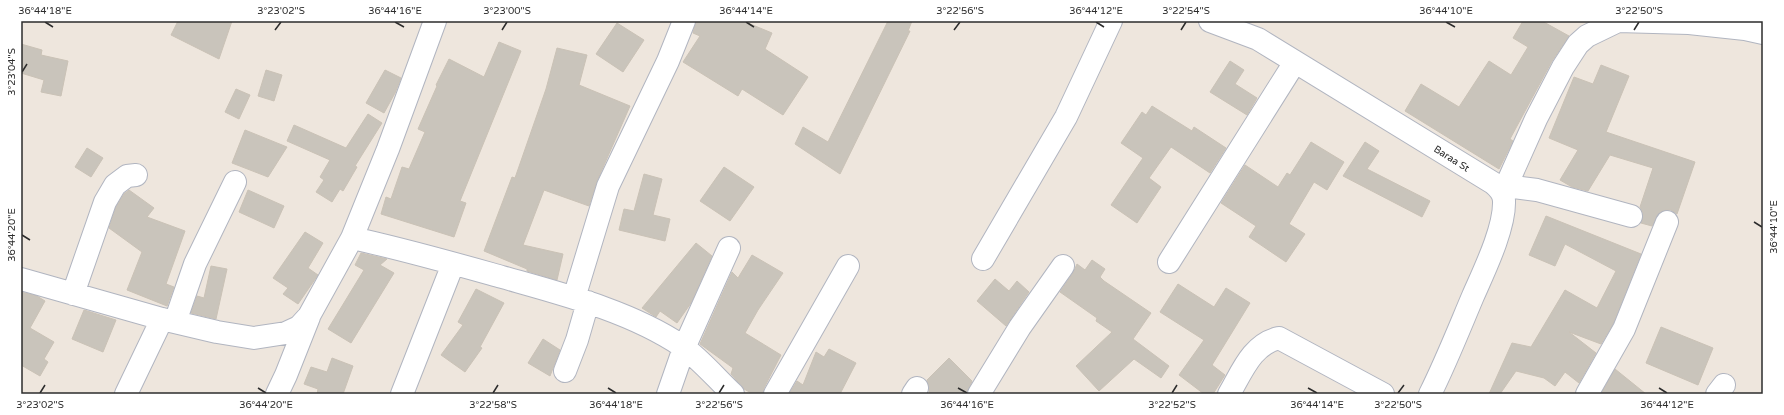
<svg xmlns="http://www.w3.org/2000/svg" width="1784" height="415" font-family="'Varela Round',sans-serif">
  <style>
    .building { fill: #c9c4bb; stroke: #cac2b6 }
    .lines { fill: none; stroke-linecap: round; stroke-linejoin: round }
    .minor-casing { stroke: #b1b5c0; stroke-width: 24 }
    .minor { stroke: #fff; stroke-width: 22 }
    .ticks { fill: none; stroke: #2c2c2c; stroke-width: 1.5 }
    .labels { text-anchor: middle; stroke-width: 3; stroke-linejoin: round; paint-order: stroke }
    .street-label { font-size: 10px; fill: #2c2c2c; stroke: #fff }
    .neatline { fill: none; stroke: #2c2c2c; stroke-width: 1.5 }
    .ticks-label { font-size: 10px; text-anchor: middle; fill: #2c2c2c }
  </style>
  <rect width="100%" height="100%" fill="#eee6dd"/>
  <path class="building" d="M 178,21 L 232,21 L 219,59 L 171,35 Z
    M 696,21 L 743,21 L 772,33 L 765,49 L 808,77 L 783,115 L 742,89 L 738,96 L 683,62 L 700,36 L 693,33 Z
    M 888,21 L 912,21 L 908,31 L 910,31 L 840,174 L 795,144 L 803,127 L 828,142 Z
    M 1523,21 L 1542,21 L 1569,36 L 1552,61 L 1510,139 L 1513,141 L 1499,169 L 1405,111 L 1421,84 L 1459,107 L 1489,61 L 1511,75 L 1528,47 L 1513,38 Z
    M 617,23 L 644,40 L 623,72 L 596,54 Z
    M 499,42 L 521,51 L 460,201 L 466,203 L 454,237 L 381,214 L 386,197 L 391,199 L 402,167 L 409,169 L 425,132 L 418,129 L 437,86 L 436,85 L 449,59 L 484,77 Z
    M 21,44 L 42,50 L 41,55 L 68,61 L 61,96 L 41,92 L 44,80 L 21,73 Z
    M 557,48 L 587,55 L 579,85 L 630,106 L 597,181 L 589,206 L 544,190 L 523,245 L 563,254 L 557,280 L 527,271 L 527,269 L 484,251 L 512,177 L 515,178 L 546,89 Z
    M 1230,61 L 1244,70 L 1235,84 L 1257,98 L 1247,115 L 1210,92 Z
    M 1601,65 L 1629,76 L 1606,132 L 1695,162 L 1677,214 L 1671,210 L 1666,210 L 1660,212 L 1652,226 L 1641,223 L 1643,213 L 1640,207 L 1653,168 L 1610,155 L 1588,191 L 1572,187 L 1560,180 L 1578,150 L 1549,138 L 1574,77 L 1593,84 Z
    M 266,70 L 282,75 L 274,101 L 258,96 Z
    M 385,70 L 401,78 L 395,93 L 384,113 L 366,103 Z
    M 236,89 L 250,95 L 239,119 L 225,112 Z
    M 1152,106 L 1192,131 L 1194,127 L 1226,148 L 1210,173 L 1171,147 L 1149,178 L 1161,187 L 1137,223 L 1111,205 L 1143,158 L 1121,143 L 1142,112 L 1146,115 Z
    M 368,114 L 382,123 L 355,166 L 357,167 L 343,191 L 340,189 L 332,202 L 316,192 L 324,180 L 320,177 L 330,160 L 287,141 L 294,125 L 346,148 Z
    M 245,130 L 287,147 L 268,177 L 232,163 Z
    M 1311,142 L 1344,162 L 1327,190 L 1314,182 L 1289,224 L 1305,234 L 1286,262 L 1249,237 L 1256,226 L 1221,203 L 1245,165 L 1278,187 L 1287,173 L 1290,175 Z
    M 1365,142 L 1379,151 L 1367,169 L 1430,201 L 1422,217 L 1343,176 Z
    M 87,148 L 103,158 L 91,177 L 75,167 Z
    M 724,167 L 754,187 L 730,221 L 700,201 Z
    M 644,174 L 662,179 L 653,215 L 670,219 L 665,241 L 619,230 L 624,209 L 634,211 Z
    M 129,190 L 154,208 L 147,217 L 185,231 L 166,284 L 174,287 L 167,306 L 127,290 L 142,252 L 109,228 L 116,207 L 124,194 Z
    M 248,190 L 284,206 L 274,228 L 239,212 Z
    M 1546,216 L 1641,254 L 1613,324 L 1601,344 L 1569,332 L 1596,353 L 1579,383 L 1565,372 L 1555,386 L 1544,378 L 1516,371 L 1500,394 L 1489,394 L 1512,343 L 1531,347 L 1565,290 L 1597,308 L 1616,271 L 1565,244 L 1555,266 L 1529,255 Z
    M 305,232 L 323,243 L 308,268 L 318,275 L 298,304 L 283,294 L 288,288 L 273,278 Z
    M 696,243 L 712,256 L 691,303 L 677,323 L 660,311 L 656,317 L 642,308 Z
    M 361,253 L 387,259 L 380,265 L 394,273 L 351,343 L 328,329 L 364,270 L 355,265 Z
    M 752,255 L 783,273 L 758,310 L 745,333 L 781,355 L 764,388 L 763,394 L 753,394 L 744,389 L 731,374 L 733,368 L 700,344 L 732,272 L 738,278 Z
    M 1092,260 L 1105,269 L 1100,277 L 1104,281 L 1151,313 L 1133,339 L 1169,366 L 1161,378 L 1134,359 L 1099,391 L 1076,366 L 1112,332 L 1096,321 L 1097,318 L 1060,292 L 1073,273 L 1077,264 L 1085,270 Z
    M 211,266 L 227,269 L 216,319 L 191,313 L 197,296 L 204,298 Z
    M 995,279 L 1009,291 L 1017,281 L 1029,292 L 1006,326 L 977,301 Z
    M 1178,284 L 1214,307 L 1226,288 L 1250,303 L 1212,365 L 1225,375 L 1213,394 L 1204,394 L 1179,375 L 1204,340 L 1160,312 Z
    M 476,289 L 504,303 L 480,347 L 482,348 L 465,372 L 441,355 L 463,325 L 458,322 Z
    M 21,292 L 37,296 L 45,301 L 30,328 L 54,342 L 44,359 L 48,362 L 40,376 L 21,365 Z
    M 84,310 L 116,320 L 103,352 L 72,339 Z
    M 1661,327 L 1713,348 L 1698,385 L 1646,363 Z
    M 543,339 L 560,350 L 550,376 L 528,363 Z
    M 829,349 L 856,363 L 840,394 L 789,394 L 797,381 L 803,385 L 816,352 L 824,357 Z
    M 332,358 L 353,366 L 343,394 L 317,394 L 318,389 L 304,384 L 311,367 L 327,372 Z
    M 949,358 L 972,381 L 967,394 L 930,394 L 927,380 Z
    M 1615,369 L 1646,394 L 1601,394 Z"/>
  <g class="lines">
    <defs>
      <path id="minor" d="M 1210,21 L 1258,39 L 1493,183 C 1499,188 1504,193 1504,201 C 1505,228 1484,271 1473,296 C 1459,329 1446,362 1430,394
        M 1506,186 L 1537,190 L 1631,216
        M 1503,193 L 1536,119 L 1563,67 L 1578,44 L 1587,36 L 1618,21 L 1689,23 L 1745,29 L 1763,33
        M 352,238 C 403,249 452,263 502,277 C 562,294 630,311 682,346 C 700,359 717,379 733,394
        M 983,259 L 1066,117 L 1111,21
        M 1169,262 L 1295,62
        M 21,279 L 162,319 L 217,332 L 254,338 L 286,333 L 299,327 L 309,316 L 352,238 L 388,149 L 435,21
        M 73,294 L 105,202 L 115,185 L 127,176 L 136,175
        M 574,298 L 608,186 L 668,61 L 684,21
        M 175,322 L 195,264 L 235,182
        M 565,371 L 577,340 L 588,302
        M 126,394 L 162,319
        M 277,394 L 286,375 L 309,317
        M 402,394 L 453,264
        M 668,394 L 684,348 L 729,248
        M 775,394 L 848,266
        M 913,394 L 917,388
        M 979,394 L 1020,327 L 1063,266
        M 1229,394 C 1242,372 1252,344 1279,338 L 1383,394
        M 1587,394 L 1624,329 L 1667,222
        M 1717,394 L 1724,385"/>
    </defs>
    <use href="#minor" class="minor-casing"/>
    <use href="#minor" class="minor"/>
  </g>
  <path class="ticks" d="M 45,22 L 53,27M 395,22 L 404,27M 746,22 L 754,27M 1096,22 L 1104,27M 1446,22 L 1455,27M 275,30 L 281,22M 502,30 L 507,22M 954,30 L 960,22M 1181,30 L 1186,22M 1634,30 L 1639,22M 22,72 L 27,64M 1754,222 L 1762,227M 22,235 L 30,240M 258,388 L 266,393M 608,388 L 616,393M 958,388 L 967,393M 1308,388 L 1317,393M 1659,388 L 1667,393M 40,393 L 45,385M 493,393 L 498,385M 719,393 L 724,385M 1172,393 L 1177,385M 1398,393 L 1404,385"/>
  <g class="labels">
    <g class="street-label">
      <text transform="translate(1452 158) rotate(32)" y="4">Baraa St</text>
    </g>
  </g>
  <rect width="1784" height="415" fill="none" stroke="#ffffff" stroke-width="44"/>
  <rect x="22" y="22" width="1740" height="371" class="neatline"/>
  <g class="ticks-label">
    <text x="45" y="14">36°44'18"E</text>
    <text x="281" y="14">3°23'02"S</text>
    <text x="395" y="14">36°44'16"E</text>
    <text x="507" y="14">3°23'00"S</text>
    <text x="746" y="14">36°44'14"E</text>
    <text x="960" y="14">3°22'56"S</text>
    <text x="1096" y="14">36°44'12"E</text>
    <text x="1186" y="14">3°22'54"S</text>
    <text x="1446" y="14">36°44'10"E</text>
    <text x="1639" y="14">3°22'50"S</text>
    <text transform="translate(11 72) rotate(-90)" y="4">3°23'04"S</text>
    <text transform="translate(1773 227) rotate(-90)" y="4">36°44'10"E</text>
    <text transform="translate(11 235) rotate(-90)" y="4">36°44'20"E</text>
    <text x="40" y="408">3°23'02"S</text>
    <text x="266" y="408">36°44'20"E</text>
    <text x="493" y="408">3°22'58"S</text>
    <text x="616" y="408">36°44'18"E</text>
    <text x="719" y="408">3°22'56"S</text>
    <text x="967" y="408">36°44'16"E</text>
    <text x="1172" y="408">3°22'52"S</text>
    <text x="1317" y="408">36°44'14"E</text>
    <text x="1398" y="408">3°22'50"S</text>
    <text x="1667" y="408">36°44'12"E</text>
  </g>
</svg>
